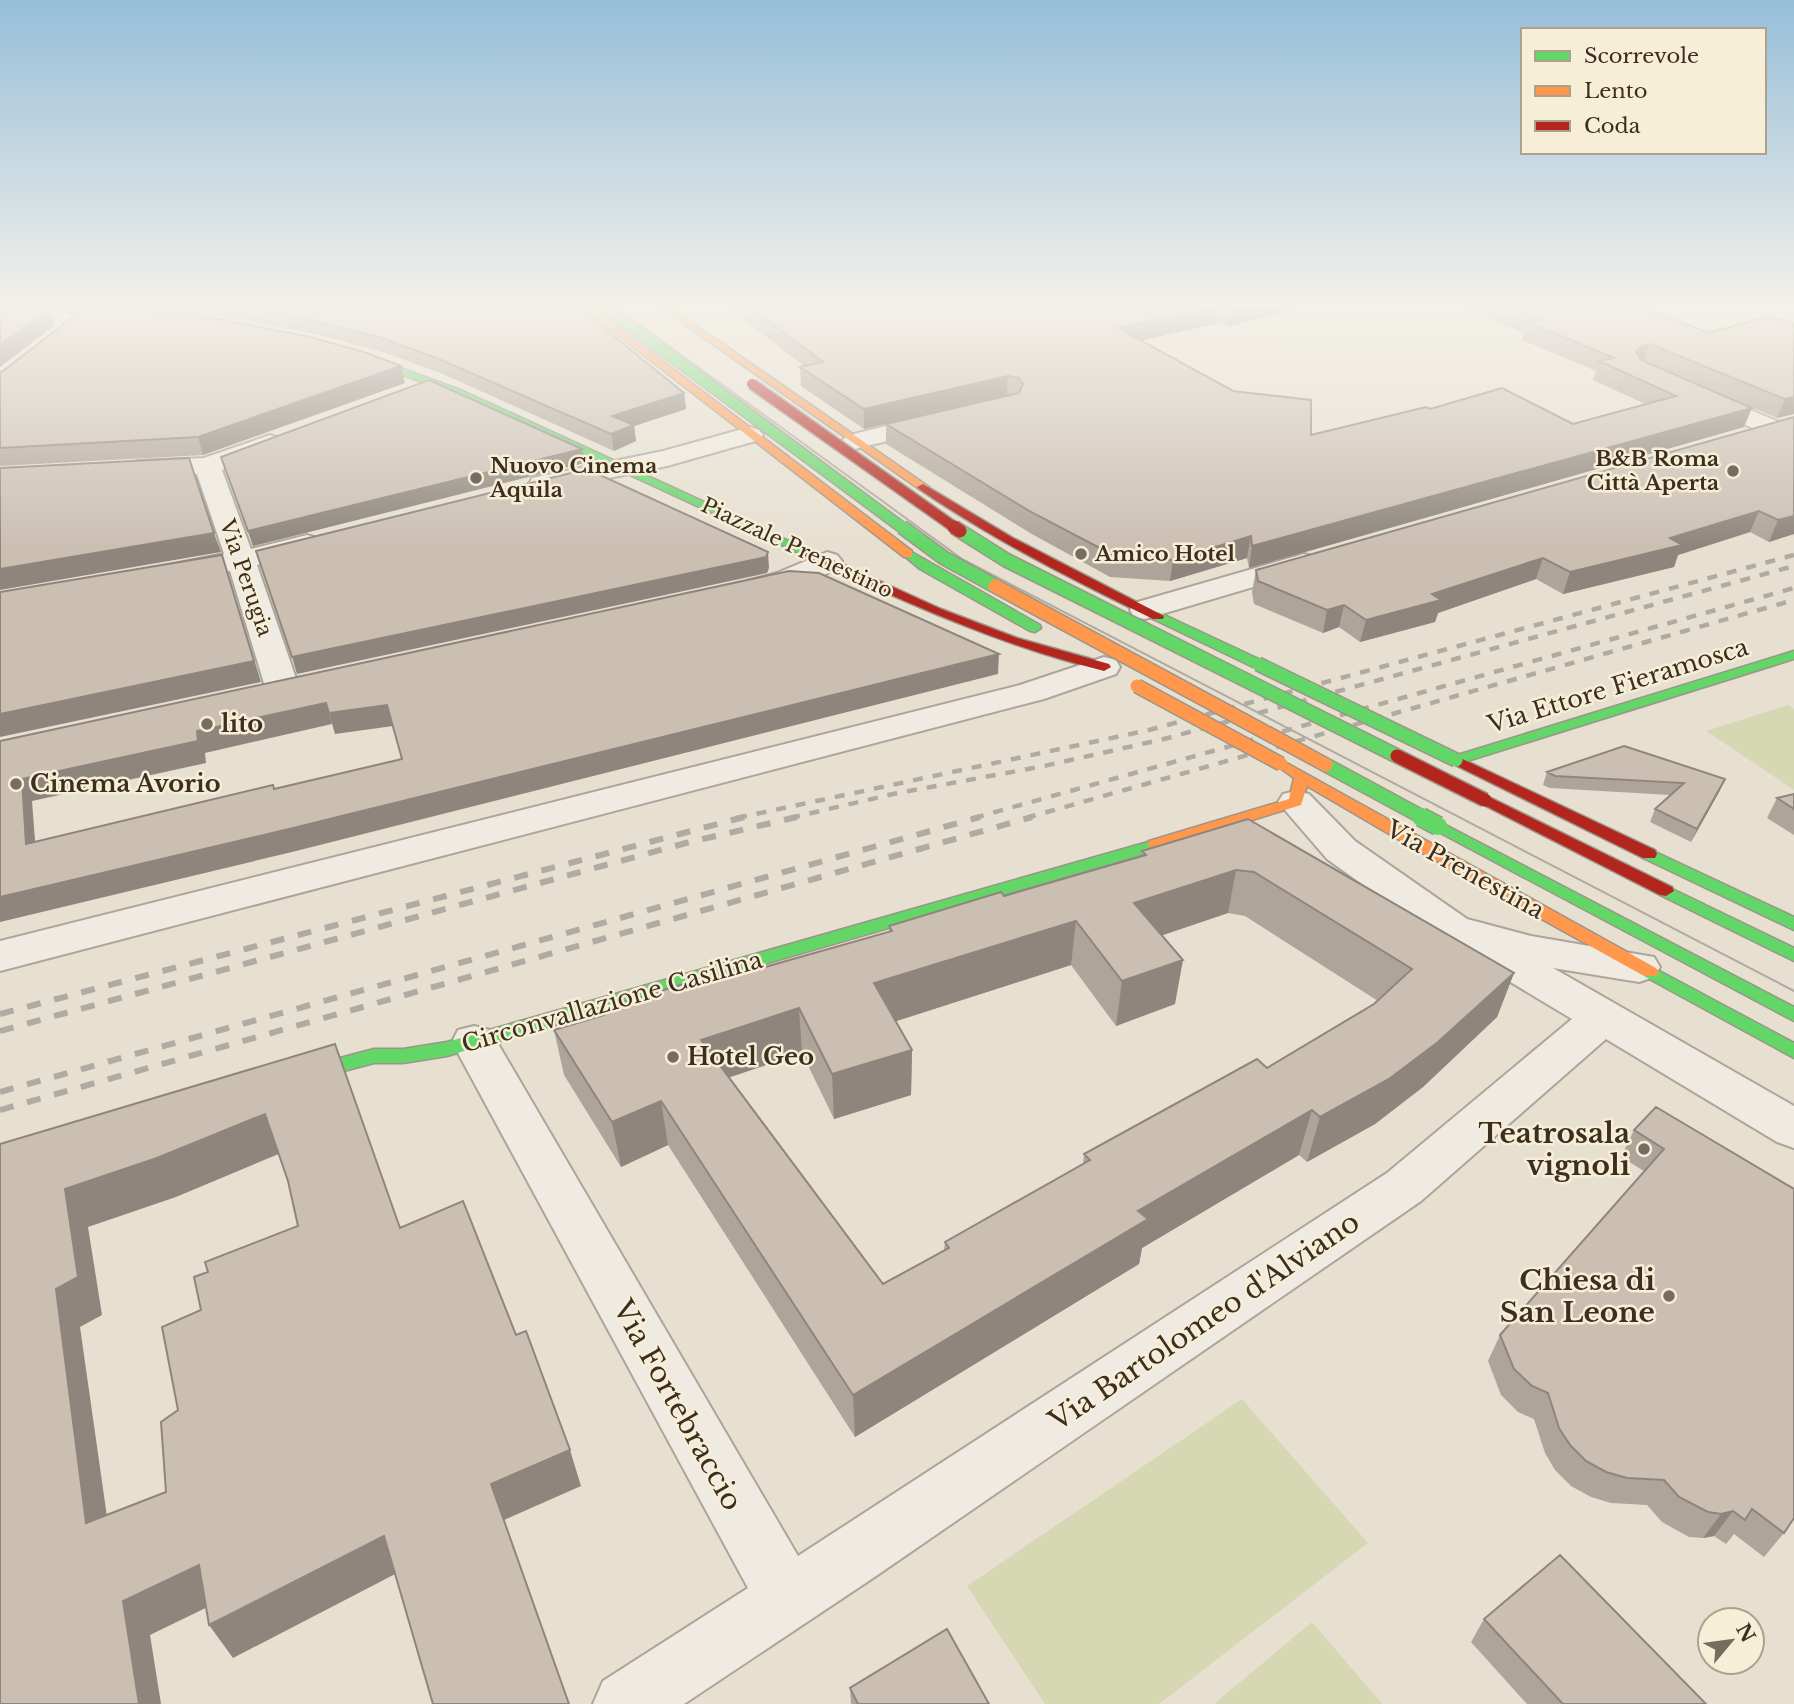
<svg xmlns="http://www.w3.org/2000/svg" width="1794" height="1704" font-family="'Libre Baskerville',serif">
  <style>
    .green { fill: #d6d7b3 }
    .lines { fill: none; stroke-linecap: round; stroke-linejoin: round }
    .street-casing { stroke: #ada599; stroke-width: 4 }
    .fast-casing { stroke: #9c958a; stroke-width: 3 }
    .slow-casing { stroke: #9c958a; stroke-width: 3 }
    .jam-casing { stroke: #9c958a; stroke-width: 3 }
    .street { fill: #efebe3; fill-rule: evenodd }
    .fast { fill: #63d668; fill-rule: evenodd }
    .slow { fill: #ff974d; fill-rule: evenodd }
    .jam { fill: #b3261e; fill-rule: evenodd }
    .tram { stroke: #afaaa2; stroke-width: 2 }
    .rail-far1 { stroke: #afaaa2; stroke-width: 4.5; stroke-dasharray: 10 10; stroke-linecap: butt }
    .rail { stroke: #afaaa2; stroke-width: 6; stroke-dasharray: 14 14; stroke-linecap: butt }
    .fast-bridge-far2-casing { stroke: #9c958a; stroke-width: 13; stroke-linecap: butt }
    .fast-bridge-far1-casing { stroke: #9c958a; stroke-width: 16; stroke-linecap: butt }
    .fast-bridge-casing { stroke: #9c958a; stroke-width: 21; stroke-linecap: butt }
    .slow-bridge-casing { stroke: #9c958a; stroke-width: 16; stroke-linecap: butt }
    .jam-bridge-far1-casing { stroke: #9c958a; stroke-width: 13; stroke-linecap: butt }
    .jam-bridge-casing { stroke: #9c958a; stroke-width: 16; stroke-linecap: butt }
    .fast-bridge-far2 { stroke: #63d668; stroke-width: 10 }
    .fast-bridge-far1 { stroke: #63d668; stroke-width: 13 }
    .fast-bridge { stroke: #63d668; stroke-width: 18 }
    .slow-bridge { stroke: #ff974d; stroke-width: 13 }
    .jam-bridge-far1 { stroke: #b3261e; stroke-width: 10 }
    .jam-bridge { stroke: #b3261e; stroke-width: 13 }
    .wall { fill: #afa499; fill-rule: evenodd }
    .shaded-wall { fill: #8e867d }
    .building { fill: #cbbfb2; stroke: #8e867d; stroke-width: 2; fill-rule: evenodd }
    .poi-dot { fill: #786c5e; stroke: #f7eed8; stroke-width: 2.5 }
    .labels { text-anchor: middle; stroke-width: 5; stroke-linejoin: round; paint-order: stroke }
    .far-poi-label { font-size: 21px; font-weight: bold; fill: #3d2e20; stroke: #f7eed8; text-anchor: start }
    .far-street-label { font-size: 21px; fill: #3d2e20; stroke: #f7eed8 }
    .street-label { font-size: 24px; fill: #3d2e20; stroke: #f7eed8 }
    .poi-label { font-size: 24px; font-weight: bold; fill: #3d2e20; stroke: #f7eed8; text-anchor: start }
    .near-poi-label { font-size: 28px; font-weight: bold; fill: #3d2e20; stroke: #f7eed8; text-anchor: end }
    .near-street-label { font-size: 28px; fill: #3d2e20; stroke: #f7eed8 }
  </style>
  <rect width="100%" height="100%" fill="#e7e0d1"/>
  <path class="green" d="M 1788,705 L 1794,709 L 1794,790 L 1706,731 Z
    M 1242,1399 L 1368,1543 L 1159,1704 L 1045,1704 L 967,1586 Z
    M 1312,1622 L 1382,1704 L 1214,1704 Z"/>
  <g class="lines">
    <defs>
      <path id="street" d="M 1700,389 L 1784,424 L 1788,429 L 1784,434 L 1775,437 L 1766,434 L 1691,401 L 1688,396 L 1691,391 Z
        M 938,413 L 947,416 L 951,421 L 947,426 L 855,449 L 846,446 L 842,441 L 846,436 Z
        M 750,427 L 759,430 L 763,435 L 759,440 L 667,466 L 542,492 L 532,490 L 529,484 L 532,478 L 663,451 Z
        M 270,435 L 279,438 L 283,443 L 279,448 L 222,470 L 251,549 L 307,535 L 317,538 L 321,544 L 317,550 L 257,565 L 300,690 L 295,697 L 283,700 L 271,697 L 266,690 L 230,571 L 175,581 L 164,578 L 160,572 L 164,566 L 224,554 L 197,474 L 138,477 L 129,475 L 125,469 L 129,463 L 138,461 L 204,458 Z
        M 827,552 L 837,555 L 842,561 C 829,580 769,599 747,593 L 743,587 L 747,581 L 777,573 Z
        M 1304,554 L 1314,557 L 1319,563 L 1314,569 L 1145,619 L 1134,617 L 1130,610 L 1134,603 Z
        M 1104,657 L 1116,660 L 1120,667 L 1116,674 L 1044,699 L 0,971 L 0,941 L 1020,685 Z
        M 1296,791 L 1309,794 L 1355,841 L 1467,919 L 1531,936 L 1654,957 L 1660,967 L 1654,977 L 1639,982 L 1553,968 L 1794,1106 L 1794,1148 L 1777,1142 L 1606,1039 L 1421,1201 L 876,1576 L 684,1704 L 593,1704 L 603,1681 L 748,1588 L 452,1042 L 458,1030 L 474,1026 L 490,1030 L 798,1556 L 1387,1173 L 1572,1019 L 1439,939 L 1327,859 L 1278,802 L 1283,794 Z"/>
      <path id="fast" d="M 30,308 L 133,312 L 137,315 L 133,318 Z
        M 354,351 L 463,391 L 813,552 L 807,556 L 803,555 L 457,395 L 351,356 L 349,354 Z
        M 908,550 L 1040,625 L 1041,628 L 1035,632 L 1030,631 L 920,569 L 902,554 Z
        M 1158,612 L 1263,661 L 1265,664 L 1263,667 L 1253,667 L 1153,619 L 1152,616 Z
        M 1794,651 L 1794,659 L 1461,763 L 1451,763 L 1449,760 L 1451,757 Z
        M 1438,821 L 1794,1007 L 1794,1021 L 1433,829 L 1430,826 L 1433,823 Z
        M 1155,840 L 1161,841 L 1163,845 L 1161,849 L 447,1056 L 403,1063 L 374,1063 L 291,1085 L 284,1083 L 282,1078 L 284,1073 L 291,1071 L 374,1049 L 403,1049 L 447,1042 Z
        M 1649,849 L 1794,917 L 1794,930 L 1643,858 L 1641,854 L 1643,850 Z
        M 1666,886 L 1794,948 L 1794,961 L 1660,895 L 1658,891 L 1660,887 Z
        M 1650,966 L 1794,1043 L 1794,1058 L 1644,976 L 1641,972 L 1644,968 Z"/>
      <path id="slow" d="M 583,308 L 593,308 L 912,551 L 912,557 L 904,557 Z
        M 661,308 L 671,308 L 929,487 L 919,489 Z
        M 1283,761 L 1656,968 L 1659,972 L 1656,976 L 1644,976 L 1401,841 L 1307,786 L 1301,805 L 1155,850 L 1147,845 L 1149,841 L 1289,799 L 1294,778 L 1276,765 Z"/>
      <path id="jam" d="M 923,484 L 1013,538 L 1164,616 L 1163,619 L 1153,619 C 1073,580 994,540 919,489 L 917,487 Z
        M 807,548 L 941,609 L 1017,638 L 1109,664 L 1111,667 L 1104,671 C 996,644 903,601 803,555 L 801,552 Z
        M 1456,756 L 1655,850 L 1657,854 L 1655,858 L 1643,858 L 1451,763 L 1449,760 Z
        M 1485,795 L 1672,887 L 1674,891 L 1666,896 L 1660,895 L 1480,803 L 1477,800 L 1480,797 Z"/>
    </defs>
    <use href="#street" class="street-casing"/>
    <use href="#fast" class="fast-casing"/>
    <use href="#slow" class="slow-casing"/>
    <use href="#jam" class="jam-casing"/>
    <use href="#street" class="street"/>
    <use href="#fast" class="fast"/>
    <use href="#slow" class="slow"/>
    <use href="#jam" class="jam"/>
    <path class="tram" d="M 617,308 L 962,559 L 1794,991"/>
    <path class="rail-far1" d="M 737,818 L 1149,730 L 1794,555
      M 790,818 L 893,794 L 1044,766 L 1164,739 L 1794,566
      M 974,818 L 1794,588
      M 1026,818 L 1794,600"/>
    <path class="rail" d="M 0,1014 L 744,817
      M 0,1031 L 686,843 L 797,817
      M 0,1092 L 980,817
      M 0,1110 L 1032,817"/>
    <defs>
      <path id="fast-bridge-far2" d="M 606,308 L 904,529"/>
      <path id="fast-bridge-far1" d="M 902,527 L 944,558 L 995,586
        M 960,531 L 1006,560 L 1397,756
        M 1258,664 L 1456,760
        M 1326,765 L 1424,818"/>
      <path id="fast-bridge" d="M 1421,817 L 1438,826"/>
      <path id="slow-bridge" d="M 995,586 L 1326,765
        M 1137,686 L 1281,764"/>
      <path id="jam-bridge-far1" d="M 752,384 L 957,529"/>
      <path id="jam-bridge" d="M 954,527 L 960,531
        M 1397,756 L 1485,800"/>
    </defs>
    <use href="#fast-bridge-far2" class="fast-bridge-far2-casing"/>
    <use href="#fast-bridge-far1" class="fast-bridge-far1-casing"/>
    <use href="#fast-bridge" class="fast-bridge-casing"/>
    <use href="#slow-bridge" class="slow-bridge-casing"/>
    <use href="#jam-bridge-far1" class="jam-bridge-far1-casing"/>
    <use href="#jam-bridge" class="jam-bridge-casing"/>
    <use href="#fast-bridge-far2" class="fast-bridge-far2"/>
    <use href="#fast-bridge-far1" class="fast-bridge-far1"/>
    <use href="#fast-bridge" class="fast-bridge"/>
    <use href="#slow-bridge" class="slow-bridge"/>
    <use href="#jam-bridge-far1" class="jam-bridge-far1"/>
    <use href="#jam-bridge" class="jam-bridge"/>
  </g>
  <path class="wall" d="M 150,308 L 579,308 L 684,393 L 686,409 L 634,426 L 636,441 L 614,451 L 443,374 L 386,353 L 315,334 L 207,313 Z
    M 729,308 L 1302,308 L 1227,327 L 1219,323 L 1141,341 L 1311,435 L 1430,409 L 1573,424 L 1645,404 L 1593,380 L 1596,371 L 1522,340 L 1524,333 L 1465,308 L 1644,308 L 1709,333 L 1769,316 L 1794,414 L 1777,418 L 1746,405 L 1744,427 L 1249,568 L 1247,558 L 1170,581 L 1110,577 L 1030,533 L 886,444 L 886,424 L 1008,396 L 864,429 L 801,386 L 800,367 L 804,366 Z
    M 0,372 L 405,383 L 203,455 L 0,466 Z
    M 1794,417 L 1794,534 L 1769,542 L 1750,532 L 1678,555 L 1674,567 L 1563,594 L 1536,579 L 1438,613 L 1435,622 L 1360,642 L 1339,627 L 1323,633 L 1254,604 L 1252,592 L 1256,570 Z
    M 221,457 L 584,463 L 253,546 Z
    M 1547,772 L 1725,779 L 1719,792 L 1691,842 L 1650,822 L 1655,809 L 1670,795 L 1550,788 L 1543,785 Z
    M 1794,794 L 1794,835 L 1767,818 L 1777,798 Z
    M 1248,819 L 1514,973 L 1497,1017 L 1423,1087 L 1375,1124 L 1307,1162 L 1299,1155 L 1142,1248 L 1139,1264 L 855,1437 L 668,1145 L 621,1167 L 564,1075 L 554,1030 L 601,1016 L 600,1009 L 737,975 L 889,932 L 889,926 L 1004,896 L 1142,856 L 1142,851 ZM 1228,913 L 1245,916 L 1378,1001 L 1374,1004 L 1267,1068 L 1084,1154 L 1083,1164 L 945,1242 L 944,1250 L 883,1284 L 729,1077 L 802,1053 L 834,1119 L 911,1095 L 912,1050 L 896,1021 L 1071,965 L 1116,1026 L 1175,1004 L 1162,935 Z
    M 1656,1107 L 1784,1533 L 1764,1557 L 1734,1534 L 1726,1544 L 1714,1536 L 1703,1538 L 1689,1537 L 1662,1522 L 1647,1505 L 1611,1503 L 1591,1497 L 1571,1486 L 1555,1470 L 1545,1453 L 1534,1419 L 1518,1412 L 1501,1395 L 1488,1361 L 1500,1335 L 1644,1171 L 1621,1157 L 1634,1130 Z
    M 1484,1619 L 1706,1704 L 1527,1704 L 1471,1642 Z
    M 850,1688 L 989,1704 L 851,1704 Z"/>
  <path class="shaded-wall" d="M 1207,308 L 1221,308 L 1219,323 L 1116,346 L 1118,328 Z
    M 1302,308 L 1227,327 L 1229,309 Z
    M 49,309 L 55,325 L 0,367 L 0,345 Z
    M 1650,344 L 1643,362 L 1630,370 L 1636,352 L 1642,346 Z
    M 401,366 L 405,383 L 203,455 L 198,437 Z
    M 1008,376 L 1007,395 L 864,429 L 864,409 Z
    M 684,393 L 686,409 L 634,426 L 636,441 L 614,451 L 611,434 L 612,416 Z
    M 1794,397 L 1794,414 L 1777,418 L 1785,399 Z
    M 1752,408 L 1744,427 L 1249,568 L 1252,546 Z
    M 582,449 L 584,463 L 253,546 L 248,531 Z
    M 1759,511 L 1750,532 L 1678,555 L 1674,567 L 1563,594 L 1570,572 L 1670,538 Z
    M 1794,516 L 1794,534 L 1769,542 L 1778,520 Z
    M 214,533 L 221,552 L 0,590 L 0,569 Z
    M 1251,536 L 1247,558 L 1170,581 L 1173,560 Z
    M 768,552 L 769,568 L 767,573 L 297,674 L 292,657 Z
    M 222,555 L 261,682 L 0,737 L 0,714 Z
    M 1543,558 L 1536,579 L 1438,613 L 1435,622 L 1360,642 L 1366,620 L 1432,594 Z
    M 1344,605 L 1339,627 L 1323,633 L 1327,610 Z
    M 999,654 L 998,674 L 292,852 L 0,922 L 0,897 Z
    M 326,703 L 332,724 L 205,753 L 206,763 L 32,801 L 37,866 L 26,844 L 22,779 L 197,731 Z
    M 387,705 L 393,726 L 335,734 L 329,713 Z
    M 1725,779 L 1719,792 L 1691,842 L 1697,829 Z
    M 1236,870 L 1228,913 L 1128,947 L 1134,903 Z
    M 1076,921 L 1071,965 L 875,1028 L 874,983 Z
    M 1183,960 L 1175,1004 L 1116,1026 L 1122,981 Z
    M 1514,973 L 1497,1017 L 1423,1087 L 1375,1124 L 1307,1162 L 1320,1117 Z
    M 799,1008 L 802,1053 L 707,1085 L 701,1040 Z
    M 912,1050 L 911,1095 L 834,1119 L 832,1074 Z
    M 661,1101 L 668,1145 L 621,1167 L 612,1122 Z
    M 1312,1110 L 1299,1155 L 1142,1248 L 1139,1264 L 855,1437 L 853,1395 L 1138,1211 Z
    M 265,1114 L 281,1153 L 176,1197 L 88,1227 L 102,1315 L 80,1327 L 113,1559 L 86,1523 L 56,1289 L 65,1189 Z
    M 570,1450 L 581,1486 L 504,1520 L 491,1484 Z
    M 1733,1511 L 1714,1536 L 1703,1538 L 1721,1514 Z
    M 384,1536 L 401,1571 L 233,1658 L 209,1625 Z
    M 199,1565 L 222,1600 L 150,1635 L 161,1704 L 139,1704 L 123,1601 Z"/>
  <path class="building" d="M 0,308 L 28,308 L 49,309 L 0,345 Z
    M 87,308 L 114,308 L 202,316 L 306,336 L 364,352 L 401,366 L 198,437 L 0,448 L 0,372 L 3,371 L 82,310 Z
    M 253,308 L 579,308 L 684,393 L 612,416 L 634,425 L 611,434 L 439,359 L 382,338 L 311,320 Z
    M 751,308 L 1207,308 L 1118,328 L 1233,391 L 1311,400 L 1311,435 L 1426,407 L 1430,409 L 1502,388 L 1573,424 L 1676,396 L 1599,361 L 1614,358 L 1527,322 L 1538,319 L 1512,308 L 1644,308 L 1709,333 L 1769,316 L 1794,323 L 1794,397 L 1785,399 L 1650,344 L 1642,346 L 1636,352 L 1641,360 L 1752,408 L 1252,546 L 1251,536 L 1173,560 L 1113,555 L 1031,512 L 886,424 L 1019,393 L 1023,384 L 1019,378 L 1008,376 L 864,409 L 800,367 L 823,362 Z
    M 429,380 L 582,449 L 248,531 L 221,457 Z
    M 1794,417 L 1794,516 L 1778,520 L 1759,511 L 1670,538 L 1682,545 L 1570,572 L 1543,558 L 1432,594 L 1441,600 L 1366,620 L 1344,605 L 1327,610 L 1258,581 L 1256,570 Z
    M 189,458 L 214,533 L 0,569 L 0,468 Z
    M 587,469 L 768,552 L 766,557 L 292,657 L 256,551 Z
    M 222,555 L 254,661 L 0,714 L 0,592 Z
    M 789,571 L 819,573 L 999,654 L 285,830 L 0,897 L 0,741 ZM 326,703 L 329,713 L 387,705 L 402,759 L 274,789 L 273,785 L 26,844 L 22,779 L 198,741 L 197,731 Z
    M 1624,746 L 1725,779 L 1697,829 L 1655,809 L 1684,783 L 1555,776 L 1547,772 Z
    M 1794,794 L 1794,809 L 1777,798 Z
    M 1248,819 L 1514,973 L 1438,1042 L 1389,1079 L 1320,1117 L 1312,1110 L 1138,1211 L 1148,1219 L 853,1395 L 661,1101 L 612,1122 L 554,1030 L 604,1015 L 600,1009 L 734,969 L 737,975 L 892,931 L 889,926 L 1001,892 L 1004,896 L 1146,855 L 1142,851 ZM 1236,870 L 1254,872 L 1412,969 L 1374,1004 L 1267,1068 L 1257,1059 L 1084,1154 L 1090,1160 L 945,1242 L 949,1248 L 883,1284 L 701,1040 L 799,1008 L 832,1074 L 912,1050 L 874,983 L 1076,921 L 1122,981 L 1183,960 L 1134,903 Z
    M 335,1044 L 400,1228 L 463,1201 L 516,1335 L 526,1331 L 570,1450 L 491,1484 L 569,1704 L 433,1704 L 384,1536 L 209,1625 L 199,1565 L 123,1601 L 139,1704 L 0,1704 L 0,1144 ZM 265,1114 L 288,1181 L 298,1226 L 205,1262 L 208,1272 L 194,1277 L 201,1310 L 162,1327 L 178,1410 L 161,1422 L 166,1492 L 86,1523 L 56,1289 L 78,1277 L 65,1189 L 157,1158 Z
    M 1656,1107 L 1794,1189 L 1794,1518 L 1784,1533 L 1752,1509 L 1745,1520 L 1733,1511 L 1721,1514 L 1708,1512 L 1679,1497 L 1664,1480 L 1627,1478 L 1606,1472 L 1586,1461 L 1570,1445 L 1559,1428 L 1548,1393 L 1532,1386 L 1514,1369 L 1500,1335 L 1664,1149 L 1634,1130 Z
    M 1560,1555 L 1706,1704 L 1563,1704 L 1484,1619 Z
    M 947,1629 L 989,1704 L 858,1704 L 850,1688 Z"/>
  <linearGradient id="sky" x2="0" y2="1"><stop stop-color="#96bed9"/><stop offset="0.56" stop-color="#f4f1ea"/><stop offset="1" stop-color="#f4f1ea" stop-opacity="0"/></linearGradient>
  <rect width="1794" height="547" fill="url(#sky)"/>
  <g class="poi-dot">
    <circle cx="1733" cy="471" r="7"/>
    <circle cx="476" cy="478" r="7"/>
    <circle cx="1081" cy="554" r="7"/>
    <circle cx="207" cy="724" r="7"/>
    <circle cx="16" cy="784" r="7"/>
    <circle cx="673" cy="1057" r="7"/>
    <circle cx="1644" cy="1149" r="7"/>
    <circle cx="1669" cy="1296" r="7"/>
  </g>
  <g class="labels">
    <g class="far-poi-label">
      <text x="1719" y="466" text-anchor="end">B&amp;B Roma<tspan x="1719" dy="24">Città Aperta</tspan></text>
      <text x="490" y="473">Nuovo Cinema<tspan x="490" dy="24">Aquila</tspan></text>
      <text x="1095" y="561">Amico Hotel</text>
    </g>
    <g class="far-street-label">
      <text transform="translate(797 548) rotate(25)" y="7">Piazzale Prenestino</text>
      <text transform="translate(246 578) rotate(71)" y="7">Via Perugia</text>
    </g>
    <g class="street-label">
      <text transform="translate(1618 686) rotate(-17)" y="8">Via Ettore Fieramosca</text>
      <text transform="translate(1465 870) rotate(29)" y="8">Via Prenestina</text>
      <text transform="translate(612 1002) rotate(-16)" y="8">Circonvallazione Casilina</text>
    </g>
    <g class="poi-label">
      <text x="221" y="732">lito</text>
      <text x="30" y="792">Cinema Avorio</text>
      <text x="687" y="1065">Hotel Geo</text>
    </g>
    <g class="near-poi-label">
      <text x="1630" y="1143">Teatrosala<tspan x="1630" dy="32">vignoli</tspan></text>
      <text x="1655" y="1290">Chiesa di<tspan x="1655" dy="32">San Leone</tspan></text>
    </g>
    <g class="near-street-label">
      <text transform="translate(1204 1321) rotate(-34)" y="10">Via Bartolomeo d'Alviano</text>
      <text transform="translate(678 1405) rotate(61)" y="10">Via Fortebraccio</text>
    </g>
  </g>
  <rect x="1521" y="28" width="245" height="126" fill="#f7eed8" stroke="#ada18e" stroke-width="2"/>
  <rect x="1535" y="51" width="35" height="10" fill="#63d668" stroke="#ada18e" stroke-width="2"/>
  <text x="1584" y="63" font-size="21" fill="#3d2e20">Scorrevole</text>
  <rect x="1535" y="86" width="35" height="10" fill="#ff974d" stroke="#ada18e" stroke-width="2"/>
  <text x="1584" y="98" font-size="21" fill="#3d2e20">Lento</text>
  <rect x="1535" y="121" width="35" height="10" fill="#b3261e" stroke="#ada18e" stroke-width="2"/>
  <text x="1584" y="133" font-size="21" fill="#3d2e20">Coda</text>
  <g transform="translate(1731 1641) rotate(61)"><circle r="33" fill="#f7eed8" stroke="#ada18e" stroke-width="2"/>
  <path d="M0-5L12 26L0 18L-12 26Z" fill="#786c5e"/>
  <text y="-10" font-size="19" font-weight="bold" text-anchor="middle" fill="#3d2e20">N</text>
  </g>
</svg>
